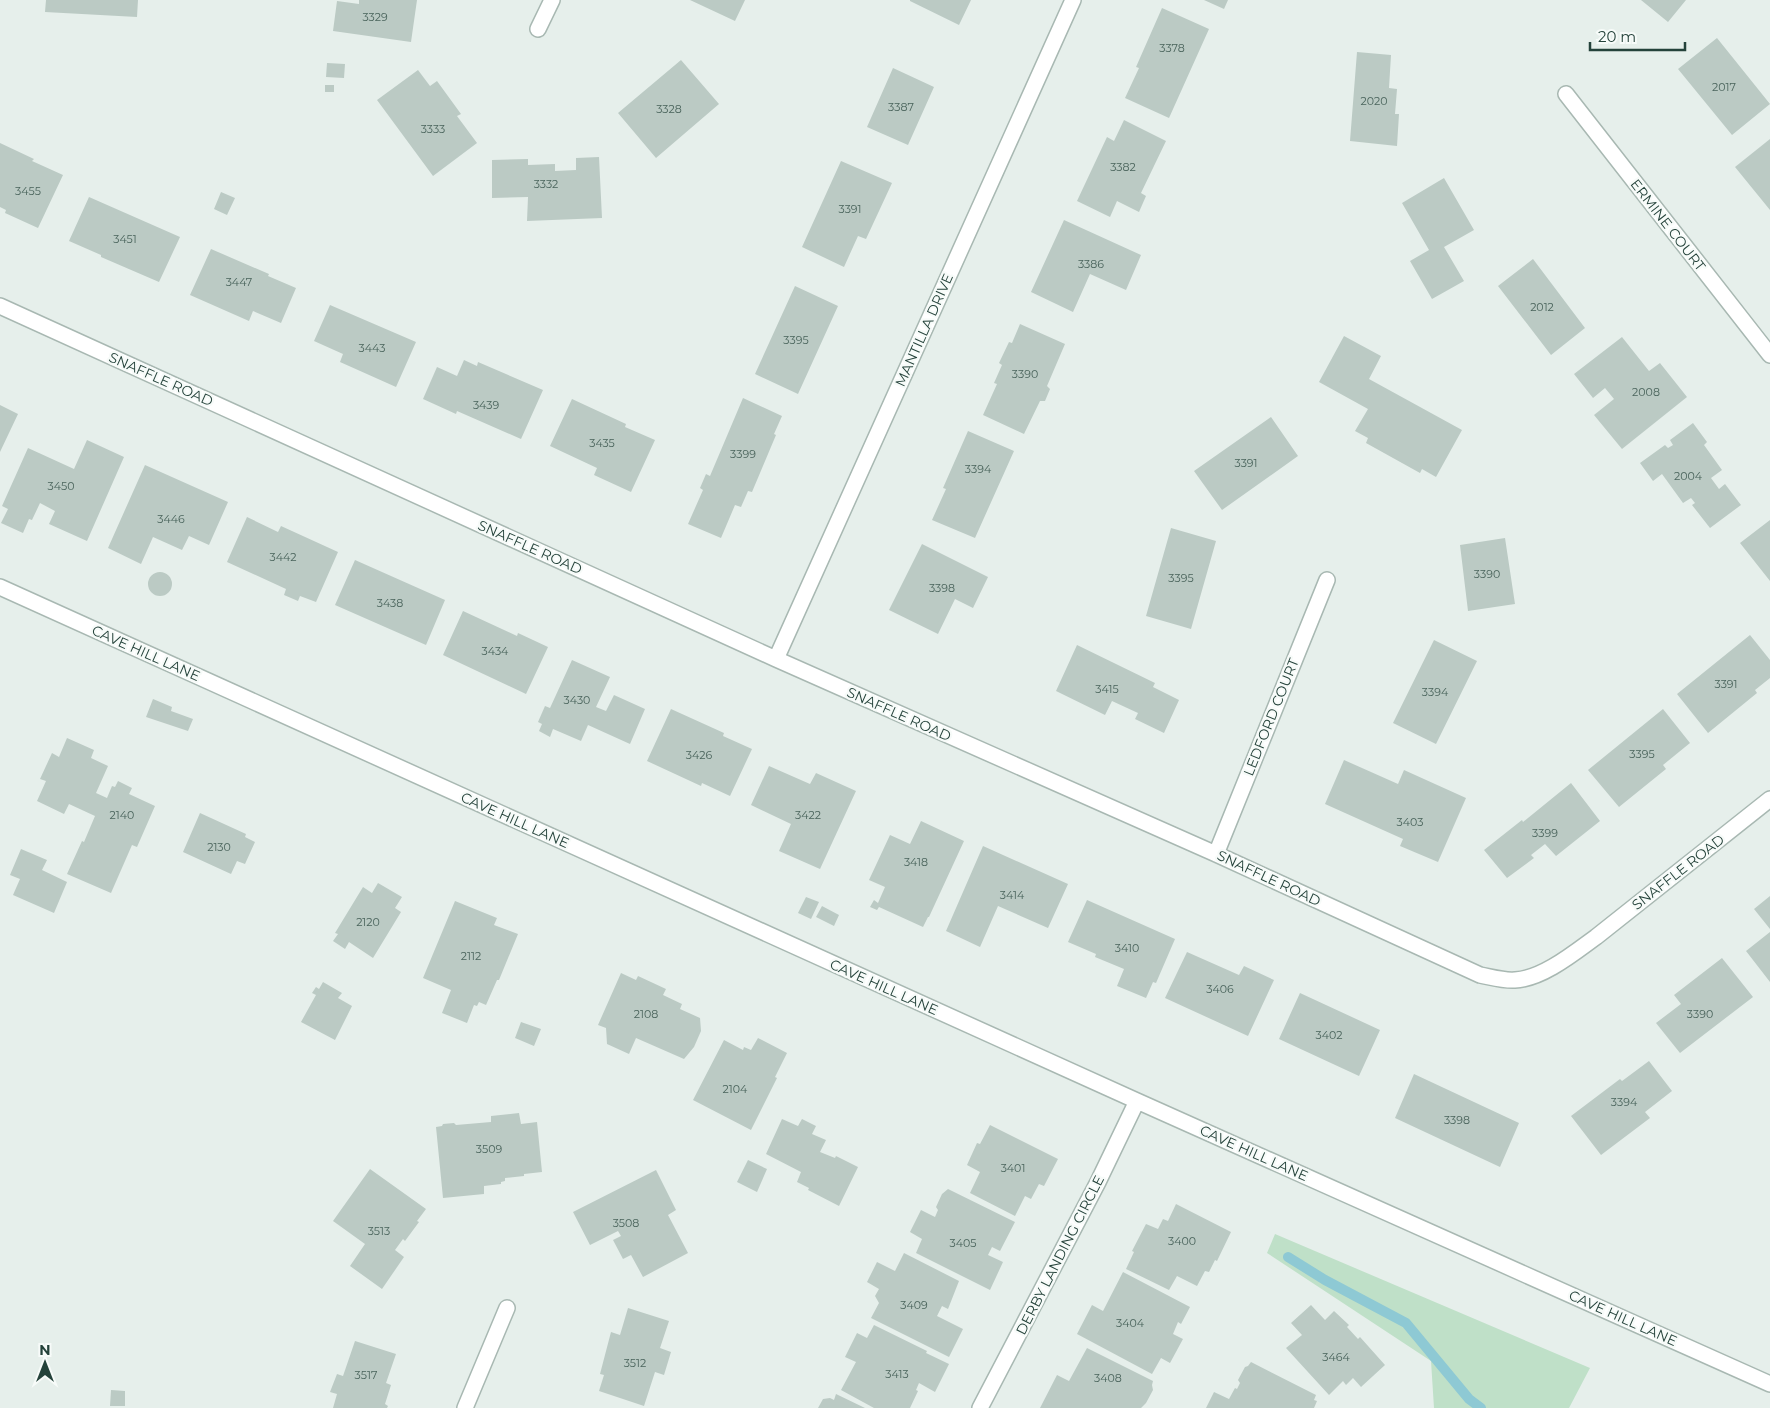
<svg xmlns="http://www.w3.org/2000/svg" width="1770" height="1408" font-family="Montserrat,sans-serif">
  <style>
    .green { fill: #bfe0c8 }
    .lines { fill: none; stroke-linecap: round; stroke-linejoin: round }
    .stream { stroke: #8ec9d4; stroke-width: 10 }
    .building { fill: #bbcac4 }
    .street-casing { stroke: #a8b8b2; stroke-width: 18 }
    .street { stroke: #fff; stroke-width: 15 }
    .labels { text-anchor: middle; stroke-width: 4.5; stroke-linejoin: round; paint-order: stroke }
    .number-label { font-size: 11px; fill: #4a645c }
    .street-label { font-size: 14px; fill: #24423a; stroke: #f7fbf9 }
  </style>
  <rect width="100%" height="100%" fill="#e6efeb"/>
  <path class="green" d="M 1275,1234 L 1590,1368 L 1569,1408 L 1434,1408 L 1431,1361 L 1267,1253 Z"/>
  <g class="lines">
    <path class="stream" d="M 1288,1257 L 1325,1280 L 1406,1323 L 1469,1399 L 1481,1408"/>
  </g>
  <path class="building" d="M 46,0 L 138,0 L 137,17 L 45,12 Z
    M 359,0 L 417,0 L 411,42 L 333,31 L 337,1 L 359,4 Z
    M 690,0 L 745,0 L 735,21 Z
    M 910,0 L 971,0 L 959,25 L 910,1 Z
    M 1204,0 L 1228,0 L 1224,9 Z
    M 1641,0 L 1686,0 L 1668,22 Z
    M 1162,8 L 1209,29 L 1169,118 L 1125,98 L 1139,68 L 1136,67 Z
    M 1717,38 L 1770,104 L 1732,135 L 1678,69 Z
    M 1357,52 L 1391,55 L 1389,88 L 1397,89 L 1395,114 L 1399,114 L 1397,146 L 1350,141 Z
    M 681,60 L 719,104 L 656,158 L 618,113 Z
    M 327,63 L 345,64 L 344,78 L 326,77 Z
    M 893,68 L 934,87 L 908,145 L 867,127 Z
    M 418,70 L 430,86 L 437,81 L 461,114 L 457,116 L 477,143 L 433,176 L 377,100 Z
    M 325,85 L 334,85 L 334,92 L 325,92 Z
    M 1124,120 L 1166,141 L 1141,193 L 1146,196 L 1139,212 L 1117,201 L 1110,217 L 1077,201 L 1107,137 L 1114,141 Z
    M 1770,139 L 1770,210 L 1735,167 Z
    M 0,143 L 34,159 L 32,161 L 63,175 L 38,228 L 5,213 L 6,210 L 0,207 Z
    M 599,157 L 602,218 L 527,221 L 528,197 L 492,198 L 492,160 L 528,159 L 528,165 L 555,164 L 555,171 L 576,170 L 576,158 Z
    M 841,161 L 892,183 L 866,239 L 858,236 L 844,267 L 802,247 Z
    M 1444,178 L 1474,230 L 1444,247 L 1464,281 L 1432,299 L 1410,261 L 1429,250 L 1402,203 Z
    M 221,192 L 235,198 L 227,215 L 214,209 Z
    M 89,197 L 180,237 L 159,282 L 101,257 L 101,255 L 69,241 Z
    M 1064,220 L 1141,255 L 1126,290 L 1090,274 L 1073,312 L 1031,292 Z
    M 211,249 L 269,274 L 268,276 L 296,288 L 281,323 L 253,311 L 249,321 L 190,295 Z
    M 1533,259 L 1585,328 L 1551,355 L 1498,286 Z
    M 795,286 L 838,306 L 798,394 L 755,374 Z
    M 330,305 L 416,342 L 396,387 L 340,362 L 343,354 L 314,341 Z
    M 1020,324 L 1065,344 L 1047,386 L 1050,389 L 1045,401 L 1040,401 L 1024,434 L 983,415 L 997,384 L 994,383 L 1002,365 L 999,363 L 1009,342 L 1012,343 Z
    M 1344,336 L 1381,356 L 1369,379 L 1462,430 L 1436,477 L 1422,469 L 1420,473 L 1366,443 L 1368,438 L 1355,431 L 1368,409 L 1319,382 Z
    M 1622,337 L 1649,371 L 1660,363 L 1687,397 L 1622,449 L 1594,415 L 1614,399 L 1605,388 L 1593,398 L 1574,374 Z
    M 464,360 L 477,366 L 478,362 L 543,390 L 521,439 L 457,411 L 456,414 L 423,399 L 437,367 L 457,376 Z
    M 743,398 L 782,416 L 774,434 L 776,435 L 752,492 L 748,491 L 741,507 L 735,505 L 721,538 L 688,524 L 703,490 L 700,488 L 706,474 L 710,476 Z
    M 572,399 L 626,424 L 625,427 L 655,440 L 631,492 L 594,475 L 597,468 L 550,446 Z
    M 0,405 L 18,414 L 0,452 Z
    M 1271,417 L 1298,456 L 1222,510 L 1194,471 Z
    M 1693,423 L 1707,442 L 1704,445 L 1722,470 L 1711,478 L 1719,489 L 1725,484 L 1741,505 L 1710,528 L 1692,505 L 1695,503 L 1691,498 L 1683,503 L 1662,474 L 1653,481 L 1640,463 L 1665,445 L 1668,448 L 1673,445 L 1670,440 Z
    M 968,431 L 1014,451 L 975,538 L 932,520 L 946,489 L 943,488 Z
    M 87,440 L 124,457 L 87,541 L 49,524 L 55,511 L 40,503 L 32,520 L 29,519 L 23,533 L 1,523 L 8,509 L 2,506 L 28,448 L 74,469 Z
    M 145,465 L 228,502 L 209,545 L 189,536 L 182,550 L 153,537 L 141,564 L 108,548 Z
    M 247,517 L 278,532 L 281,526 L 338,552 L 316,602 L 300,596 L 298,601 L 284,595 L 286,589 L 227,562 Z
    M 1770,520 L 1770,581 L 1740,543 Z
    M 1171,528 L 1216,541 L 1191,629 L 1146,616 Z
    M 1505,538 L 1515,604 L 1468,611 L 1460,545 Z
    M 922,544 L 988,577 L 973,608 L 955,599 L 938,634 L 889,610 Z
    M 355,560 L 445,600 L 426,645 L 335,605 Z
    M148 584a12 12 0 1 1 24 0a12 12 0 1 1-24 0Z
    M 463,611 L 517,636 L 518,633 L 548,647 L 526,694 L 443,655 Z
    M 1750,635 L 1770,660 L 1770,678 L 1755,690 L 1757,693 L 1708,733 L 1677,694 Z
    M 1434,640 L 1477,661 L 1436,744 L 1393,723 Z
    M 1077,645 L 1155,683 L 1153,687 L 1179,700 L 1164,733 L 1135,719 L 1138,713 L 1112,701 L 1105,715 L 1056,691 Z
    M 572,660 L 610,677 L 596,707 L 606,711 L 614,695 L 645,709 L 630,744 L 588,725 L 581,741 L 553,729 L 550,737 L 539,731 L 542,724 L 538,722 L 545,706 L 550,708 Z
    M 153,699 L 172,707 L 171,711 L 193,719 L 188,731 L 146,717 Z
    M 671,709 L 724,733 L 723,736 L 752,749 L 730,796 L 702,783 L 701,786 L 647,761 Z
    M 1663,709 L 1690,743 L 1663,765 L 1666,769 L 1619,807 L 1588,770 Z
    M 67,738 L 94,750 L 91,758 L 108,766 L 96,793 L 107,798 L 112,786 L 115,787 L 118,781 L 132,788 L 129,794 L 155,806 L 137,847 L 132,845 L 111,893 L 67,874 L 82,841 L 84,842 L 95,816 L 69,804 L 64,814 L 37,801 L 46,781 L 40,779 L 52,753 L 59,757 Z
    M 1344,760 L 1398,784 L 1404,770 L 1466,798 L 1438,862 L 1400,846 L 1403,839 L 1325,804 Z
    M 769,766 L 810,784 L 816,773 L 856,791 L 820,869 L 779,851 L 791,824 L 751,805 Z
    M 1571,783 L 1600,821 L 1556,856 L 1545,844 L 1531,855 L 1534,858 L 1507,878 L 1484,850 L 1522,820 L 1523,822 Z
    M 200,813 L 246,834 L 245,837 L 255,842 L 245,864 L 237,861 L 231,874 L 183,852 Z
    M 921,821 L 964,841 L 929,917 L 928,917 L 923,927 L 879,907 L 877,910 L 870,907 L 874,900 L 878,903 L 885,887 L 869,880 L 890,835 L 910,844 Z
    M 983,846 L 1068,884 L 1048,928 L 998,906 L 980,947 L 946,931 Z
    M 21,849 L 47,860 L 42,870 L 67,882 L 54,913 L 13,895 L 20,879 L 10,875 Z
    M 378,883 L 402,897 L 395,908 L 401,912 L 373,958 L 349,942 L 345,949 L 333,941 L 338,934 L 335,933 L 363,887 L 372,893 Z
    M 1770,896 L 1770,929 L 1754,909 Z
    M 806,897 L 819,902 L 811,919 L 798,913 Z
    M 1087,900 L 1175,939 L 1156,983 L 1153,982 L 1146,998 L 1117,986 L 1124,969 L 1095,957 L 1096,954 L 1068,942 Z
    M 455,901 L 497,918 L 494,925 L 518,934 L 499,980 L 497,980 L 486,1005 L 479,1002 L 477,1006 L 474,1005 L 467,1023 L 442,1013 L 451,990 L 423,978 Z
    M 822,906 L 839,915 L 834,926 L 816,917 Z
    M 1770,932 L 1770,982 L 1746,951 Z
    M 1187,952 L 1239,975 L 1244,966 L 1274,980 L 1248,1036 L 1165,998 Z
    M 1722,958 L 1753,997 L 1680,1053 L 1656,1023 L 1681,1004 L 1674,995 Z
    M 621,973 L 636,980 L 638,976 L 666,989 L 663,995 L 682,1004 L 680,1009 L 700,1018 L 701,1031 L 694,1047 L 684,1059 L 636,1038 L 629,1054 L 607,1044 L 606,1028 L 598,1025 Z
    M 323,982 L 342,993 L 338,998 L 352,1006 L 335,1040 L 301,1022 L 316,995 L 312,993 L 316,987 L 319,989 Z
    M 1300,993 L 1380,1030 L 1359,1076 L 1279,1039 Z
    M 521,1022 L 541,1029 L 534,1046 L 515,1038 Z
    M 758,1038 L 787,1053 L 775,1077 L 777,1078 L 751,1130 L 693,1100 L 724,1040 L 743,1050 L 744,1047 L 751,1050 Z
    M 1649,1061 L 1672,1091 L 1645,1112 L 1650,1118 L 1601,1155 L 1571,1116 L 1620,1079 L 1622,1081 Z
    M 1414,1074 L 1519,1123 L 1500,1167 L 1395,1118 Z
    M 519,1113 L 521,1124 L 537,1122 L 542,1172 L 524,1174 L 524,1176 L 505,1178 L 505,1181 L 501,1182 L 501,1184 L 484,1186 L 484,1194 L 443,1198 L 436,1127 L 442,1126 L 443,1124 L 454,1123 L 456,1125 L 491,1122 L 491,1116 Z
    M 782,1119 L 798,1126 L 802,1119 L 816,1126 L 812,1134 L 826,1140 L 820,1152 L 835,1158 L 836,1156 L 858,1167 L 839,1206 L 808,1190 L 809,1188 L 797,1182 L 801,1172 L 766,1154 Z
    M 990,1125 L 1058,1159 L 1044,1186 L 1039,1184 L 1031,1199 L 1025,1196 L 1015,1216 L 970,1193 L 980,1172 L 967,1165 L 977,1143 L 980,1144 Z
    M 748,1160 L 767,1169 L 757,1192 L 737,1182 Z
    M 370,1169 L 426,1209 L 417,1221 L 419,1222 L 405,1241 L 403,1239 L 395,1250 L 404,1257 L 382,1289 L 350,1266 L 365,1244 L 333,1221 Z
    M 656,1170 L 676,1210 L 668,1215 L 688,1253 L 643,1277 L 631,1255 L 623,1259 L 613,1240 L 621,1236 L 618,1231 L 590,1245 L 573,1212 Z
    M 948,1189 L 1015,1222 L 1000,1251 L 992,1247 L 988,1255 L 1003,1262 L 990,1290 L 916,1253 L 922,1239 L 910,1232 L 921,1210 L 935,1217 L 938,1210 L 936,1207 L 942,1194 Z
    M 1176,1204 L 1231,1232 L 1217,1261 L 1215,1260 L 1209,1272 L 1205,1271 L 1197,1286 L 1177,1276 L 1169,1290 L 1126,1269 L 1134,1252 L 1132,1251 L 1146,1224 L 1158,1229 L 1163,1219 L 1168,1221 Z
    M 904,1253 L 959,1281 L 948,1309 L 942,1306 L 937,1316 L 963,1329 L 949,1357 L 871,1318 L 879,1303 L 875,1296 L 879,1289 L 867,1282 L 877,1262 L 895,1271 Z
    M 1123,1272 L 1190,1307 L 1181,1324 L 1178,1322 L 1173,1334 L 1183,1339 L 1170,1363 L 1161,1358 L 1152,1374 L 1077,1334 L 1092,1305 L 1103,1311 Z
    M 1311,1305 L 1325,1320 L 1334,1311 L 1349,1325 L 1347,1327 L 1358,1339 L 1360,1337 L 1385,1365 L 1361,1387 L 1353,1378 L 1346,1385 L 1343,1381 L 1329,1395 L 1286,1348 L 1302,1335 L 1291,1323 Z
    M 628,1308 L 669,1321 L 660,1348 L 671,1352 L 664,1375 L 655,1372 L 644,1406 L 599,1391 L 604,1375 L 600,1374 L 611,1332 L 620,1335 Z
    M 874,1325 L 927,1351 L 926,1353 L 949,1364 L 935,1392 L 919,1383 L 916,1390 L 918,1391 L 910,1408 L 874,1408 L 841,1390 L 856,1362 L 845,1357 L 857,1333 L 867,1338 Z
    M 355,1341 L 396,1354 L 386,1383 L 391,1385 L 385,1404 L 388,1406 L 387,1408 L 333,1408 L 337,1394 L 330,1392 L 337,1374 L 343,1376 Z
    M 1087,1348 L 1153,1381 L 1152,1385 L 1153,1390 L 1146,1403 L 1141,1408 L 1040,1408 L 1057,1375 L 1069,1381 Z
    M 1251,1362 L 1316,1395 L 1314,1400 L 1317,1401 L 1314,1408 L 1206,1408 L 1214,1392 L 1229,1399 L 1235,1388 L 1237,1389 L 1240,1383 L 1238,1380 L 1245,1367 L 1248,1366 Z
    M 111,1390 L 125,1391 L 125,1406 L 110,1406 Z
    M 836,1394 L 865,1408 L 818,1408 L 823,1399 L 830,1398 L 834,1400 Z"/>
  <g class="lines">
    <defs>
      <path id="street" d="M 538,29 L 552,0
        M 1566,94 L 1770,355
        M 0,306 L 776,659 L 1216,854 L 1480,975 C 1491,977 1504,981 1515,980 C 1542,979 1574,953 1596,937 L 1770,799
        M 0,587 L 1137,1101 L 1770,1384
        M 776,659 L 1073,0
        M 1216,854 L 1327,580
        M 465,1408 L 507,1308
        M 980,1408 L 1098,1182 L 1137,1101"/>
    </defs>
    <use href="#street" class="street-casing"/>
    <use href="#street" class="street"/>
  </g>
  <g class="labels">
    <g class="number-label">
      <text x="375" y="21">3329</text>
      <text x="1172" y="52">3378</text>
      <text x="1724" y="91">2017</text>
      <text x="1374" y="105">2020</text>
      <text x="901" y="111">3387</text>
      <text x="669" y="113">3328</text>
      <text x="433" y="133">3333</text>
      <text x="1123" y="171">3382</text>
      <text x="546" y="188">3332</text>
      <text x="28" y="195">3455</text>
      <text x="850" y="213">3391</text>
      <text x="125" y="243">3451</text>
      <text x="1091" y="268">3386</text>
      <text x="239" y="286">3447</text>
      <text x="1542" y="311">2012</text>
      <text x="796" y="344">3395</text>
      <text x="372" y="352">3443</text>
      <text x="1025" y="378">3390</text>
      <text x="1646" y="396">2008</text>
      <text x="486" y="409">3439</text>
      <text x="602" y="447">3435</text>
      <text x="743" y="458">3399</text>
      <text x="1246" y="467">3391</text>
      <text x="978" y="473">3394</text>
      <text x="1688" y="480">2004</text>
      <text x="61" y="490">3450</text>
      <text x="171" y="523">3446</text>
      <text x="283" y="561">3442</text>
      <text x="1487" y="578">3390</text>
      <text x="1181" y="582">3395</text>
      <text x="942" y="592">3398</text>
      <text x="390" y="607">3438</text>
      <text x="495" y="655">3434</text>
      <text x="1726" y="688">3391</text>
      <text x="1107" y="693">3415</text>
      <text x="1435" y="696">3394</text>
      <text x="577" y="704">3430</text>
      <text x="1642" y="758">3395</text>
      <text x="699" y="759">3426</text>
      <text x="122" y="819">2140</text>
      <text x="808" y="819">3422</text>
      <text x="1410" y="826">3403</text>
      <text x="1545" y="837">3399</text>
      <text x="219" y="851">2130</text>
      <text x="916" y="866">3418</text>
      <text x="1012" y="899">3414</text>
      <text x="368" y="926">2120</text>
      <text x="1127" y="952">3410</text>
      <text x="471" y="960">2112</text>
      <text x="1220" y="993">3406</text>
      <text x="646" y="1018">2108</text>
      <text x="1700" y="1018">3390</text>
      <text x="1329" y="1039">3402</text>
      <text x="735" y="1093">2104</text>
      <text x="1624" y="1106">3394</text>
      <text x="1457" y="1124">3398</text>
      <text x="489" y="1153">3509</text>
      <text x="1013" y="1172">3401</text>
      <text x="626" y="1227">3508</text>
      <text x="379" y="1235">3513</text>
      <text x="1182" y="1245">3400</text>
      <text x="963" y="1247">3405</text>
      <text x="914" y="1309">3409</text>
      <text x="1130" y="1327">3404</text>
      <text x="1336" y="1361">3464</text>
      <text x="635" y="1367">3512</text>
      <text x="897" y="1378">3413</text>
      <text x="366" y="1379">3517</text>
      <text x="1108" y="1382">3408</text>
    </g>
    <g class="street-label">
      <text transform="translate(1668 225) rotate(52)" y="5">ERMINE COURT</text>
      <text transform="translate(924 330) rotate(-66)" y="5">MANTILLA DRIVE</text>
      <text transform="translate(161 379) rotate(24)" y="5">SNAFFLE ROAD</text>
      <text transform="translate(530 547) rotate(24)" y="5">SNAFFLE ROAD</text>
      <text transform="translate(146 653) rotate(24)" y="5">CAVE HILL LANE</text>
      <text transform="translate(899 714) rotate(24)" y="5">SNAFFLE ROAD</text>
      <text transform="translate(1271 717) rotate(-68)" y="5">LEDFORD COURT</text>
      <text transform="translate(515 820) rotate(24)" y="5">CAVE HILL LANE</text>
      <text transform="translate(1678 872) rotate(-38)" y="5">SNAFFLE ROAD</text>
      <text transform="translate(1269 878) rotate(25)" y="5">SNAFFLE ROAD</text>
      <text transform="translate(884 987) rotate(24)" y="5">CAVE HILL LANE</text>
      <text transform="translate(1254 1153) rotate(24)" y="5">CAVE HILL LANE</text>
      <text transform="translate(1060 1255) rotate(-63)" y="5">DERBY LANDING CIRCLE</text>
      <text transform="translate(1623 1318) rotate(24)" y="5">CAVE HILL LANE</text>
    </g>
  </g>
  <g transform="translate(45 1363)" stroke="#f7fbf9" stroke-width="4" paint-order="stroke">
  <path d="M0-4L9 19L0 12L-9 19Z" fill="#24423a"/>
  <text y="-8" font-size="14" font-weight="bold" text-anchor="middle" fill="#24423a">N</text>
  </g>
  <path d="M1590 42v8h95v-8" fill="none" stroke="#24423a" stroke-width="2.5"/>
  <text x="1598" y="42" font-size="15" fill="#24423a" stroke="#f7fbf9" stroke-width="4" paint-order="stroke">20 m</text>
</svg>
